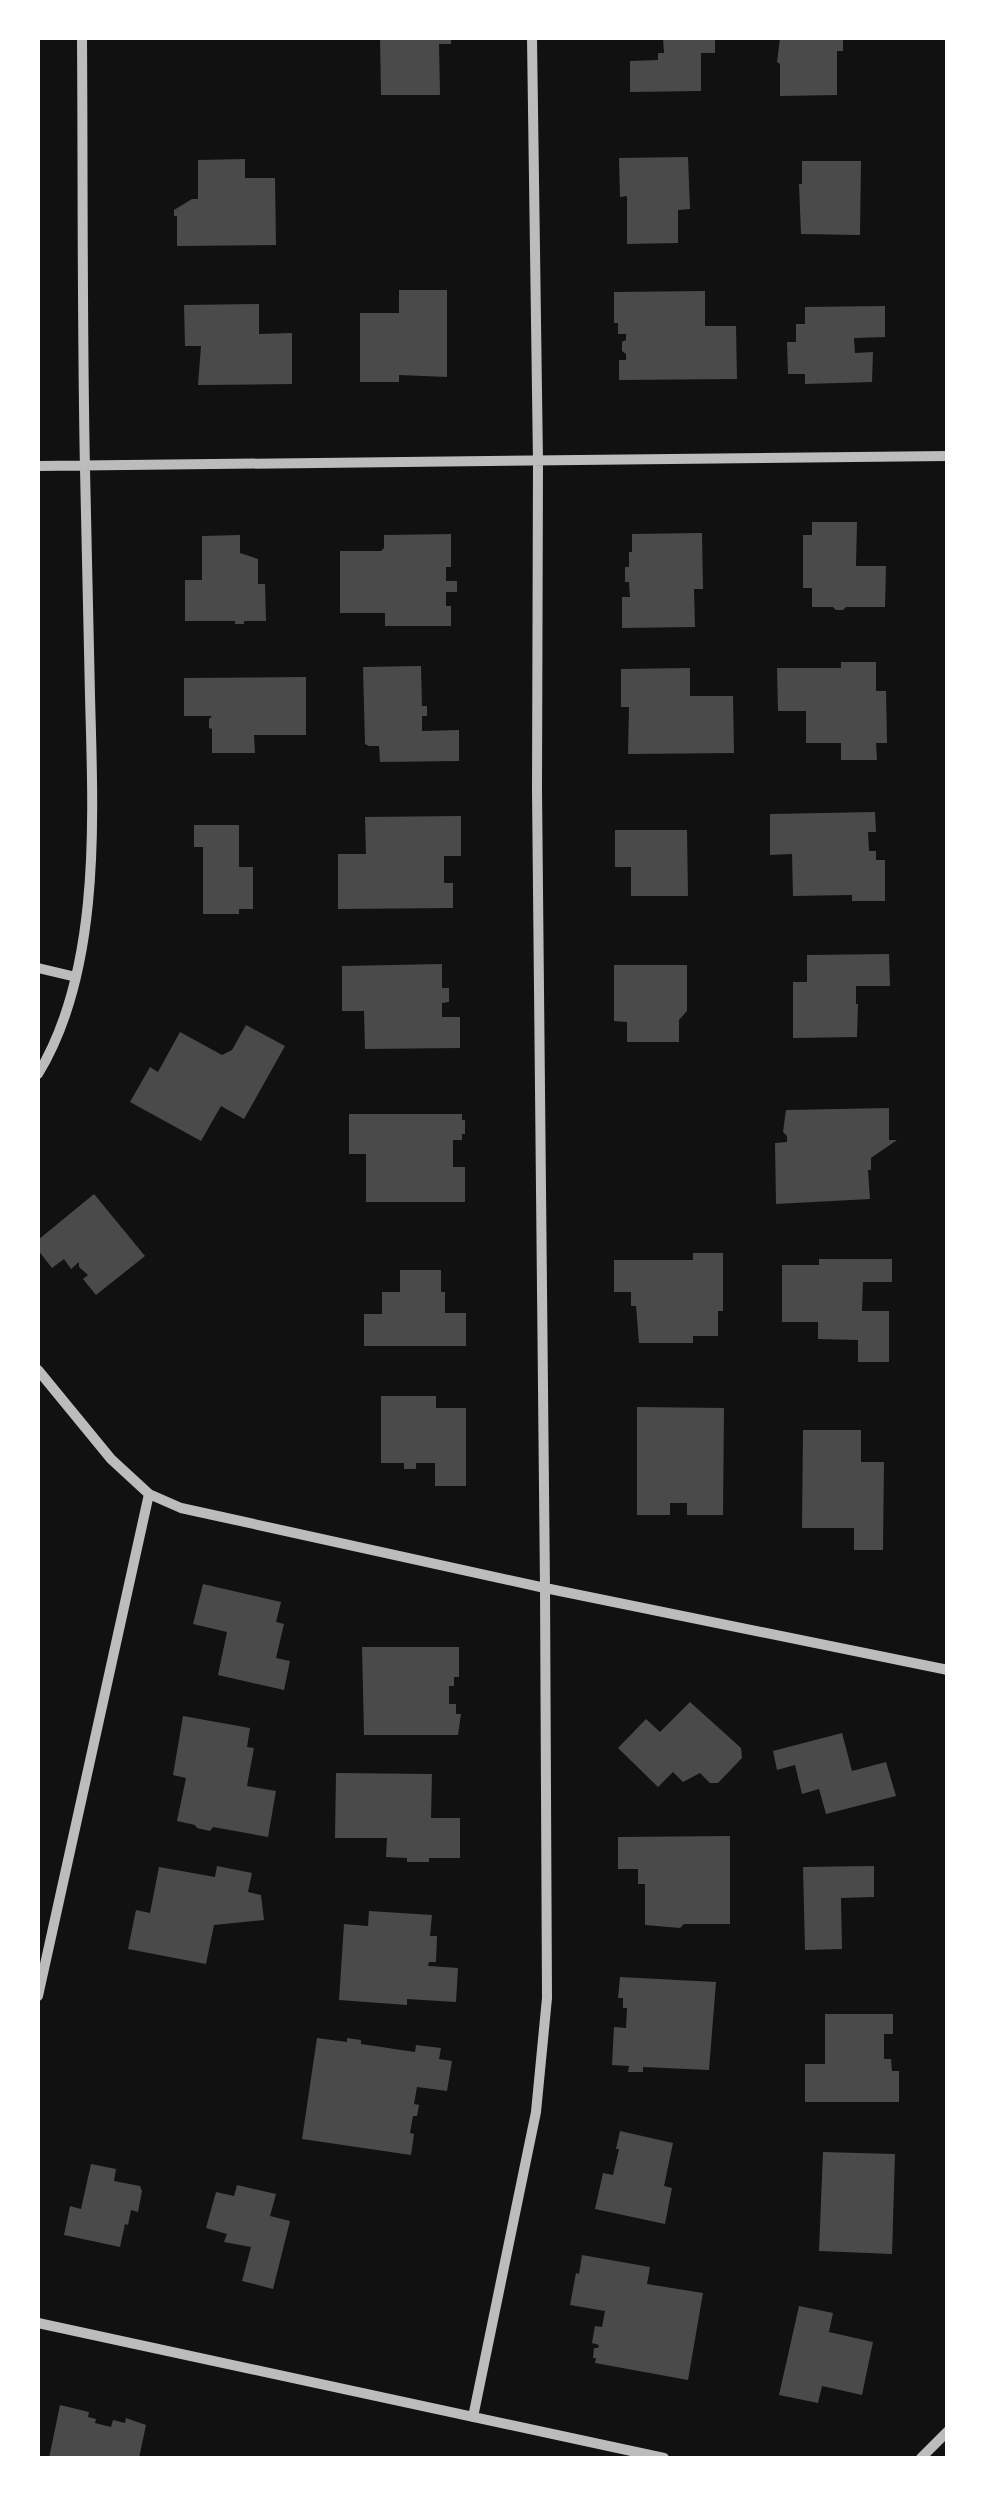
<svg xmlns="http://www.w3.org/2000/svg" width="985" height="2496" font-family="'Varela Round',sans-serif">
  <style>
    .building { fill: #4a4a4a }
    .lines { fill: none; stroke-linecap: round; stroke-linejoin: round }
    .minor { stroke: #bcbcbc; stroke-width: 10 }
  </style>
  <rect width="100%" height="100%" fill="#111"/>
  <path class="building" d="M 380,38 L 451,38 L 451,44 L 439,44 L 440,95 L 381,95 Z
    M 663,38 L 715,38 L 715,53 L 701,53 L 701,91 L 630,92 L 630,61 L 658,60 L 658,53 L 664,53 Z
    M 780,38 L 843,38 L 843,51 L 837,51 L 837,95 L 780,96 L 780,64 L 777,62 Z
    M 688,157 L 690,209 L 678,210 L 678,243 L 627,244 L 627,196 L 620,197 L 619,158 Z
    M 245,159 L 245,178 L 275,178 L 276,245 L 177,246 L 177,216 L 174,216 L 174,210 L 192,199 L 198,199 L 198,160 Z
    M 802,161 L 861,161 L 860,235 L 801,234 L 799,184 L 802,184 Z
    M 399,290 L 447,290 L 447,377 L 399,375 L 399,382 L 360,382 L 360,313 L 399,313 Z
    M 705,291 L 705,326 L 736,326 L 737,379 L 619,380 L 619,360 L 626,360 L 626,354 L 622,351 L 622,342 L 626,340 L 626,334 L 618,334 L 618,323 L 614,323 L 614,292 Z
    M 259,304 L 259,334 L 292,333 L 292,384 L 198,385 L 201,346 L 185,346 L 184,305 Z
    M 885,306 L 885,337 L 854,338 L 855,353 L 873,352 L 872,382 L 805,384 L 805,374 L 788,374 L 787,342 L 796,342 L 796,324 L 805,324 L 805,307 Z
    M 812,522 L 857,522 L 856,566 L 886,566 L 885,607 L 846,607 L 843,610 L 836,610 L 833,607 L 812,607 L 812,588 L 803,588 L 803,535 L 812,535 Z
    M 702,533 L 703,589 L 694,589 L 695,627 L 622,628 L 622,597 L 630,597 L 629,582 L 625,582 L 625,567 L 629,567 L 629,552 L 632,552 L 632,534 Z
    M 451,534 L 451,567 L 446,567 L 446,581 L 457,581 L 457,592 L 446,592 L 446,606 L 451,606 L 451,626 L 385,626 L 385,613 L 340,613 L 340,551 L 381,551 L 384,548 L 384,535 Z
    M 240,535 L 240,553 L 258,559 L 258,584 L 265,584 L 266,621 L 244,621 L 244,624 L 235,624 L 235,621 L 185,621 L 185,580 L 202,580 L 202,536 Z
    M 841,662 L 876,662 L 876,691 L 886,691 L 887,743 L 876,743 L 877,760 L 841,760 L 841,743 L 806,743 L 806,711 L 778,711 L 777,668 L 841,668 Z
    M 421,666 L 422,706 L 427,706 L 427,716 L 422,716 L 422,731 L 459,730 L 459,761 L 380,762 L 379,746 L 369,746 L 365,744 L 363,667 Z
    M 690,668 L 690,696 L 733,696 L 734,753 L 628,754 L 629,707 L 621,707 L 621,669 Z
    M 306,677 L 306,735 L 254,735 L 255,753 L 212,753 L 212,729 L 209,728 L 209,719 L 212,716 L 184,716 L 184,678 Z
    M 875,812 L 876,832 L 868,832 L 869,851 L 876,851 L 876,860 L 885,860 L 885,901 L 852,901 L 852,895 L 793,896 L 792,854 L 770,855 L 770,814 Z
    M 461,816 L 461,856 L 444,856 L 444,883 L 453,883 L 453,908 L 338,909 L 338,854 L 366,854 L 365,817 Z
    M 194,825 L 239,825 L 239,867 L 253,867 L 253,909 L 239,909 L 239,914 L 203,914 L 203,847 L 194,847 Z
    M 615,830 L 687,830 L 688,896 L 631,896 L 631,867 L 615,867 Z
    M 889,954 L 890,986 L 856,986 L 856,1004 L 858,1004 L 857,1037 L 793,1038 L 793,982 L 807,982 L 807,955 Z
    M 442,964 L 442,988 L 449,988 L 449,1002 L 442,1003 L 442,1017 L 460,1017 L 460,1048 L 365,1049 L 364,1011 L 342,1011 L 342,966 Z
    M 614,965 L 687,965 L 687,1011 L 679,1020 L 679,1042 L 627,1042 L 627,1022 L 614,1021 Z
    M 246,1025 L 285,1046 L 244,1119 L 221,1106 L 201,1141 L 130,1102 L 150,1067 L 158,1072 L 180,1032 L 222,1055 L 232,1050 Z
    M 889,1108 L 889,1140 L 897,1140 L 871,1158 L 871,1170 L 868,1170 L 870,1199 L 776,1204 L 775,1143 L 787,1142 L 787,1136 L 783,1132 L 786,1110 Z
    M 349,1114 L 462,1114 L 462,1120 L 465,1120 L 465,1134 L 462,1134 L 462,1140 L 453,1140 L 453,1167 L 465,1167 L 465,1202 L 366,1202 L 366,1154 L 349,1154 Z
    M 94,1194 L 145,1256 L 96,1295 L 83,1279 L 88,1275 L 79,1267 L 79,1262 L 71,1269 L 64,1259 L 52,1268 L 38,1250 L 38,1240 Z
    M 693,1253 L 723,1253 L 723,1311 L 718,1311 L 718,1336 L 693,1336 L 693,1343 L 639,1343 L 636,1306 L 631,1306 L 631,1292 L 614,1292 L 614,1260 L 693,1260 Z
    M 819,1259 L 892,1259 L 892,1282 L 863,1282 L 862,1311 L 889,1311 L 889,1362 L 858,1362 L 858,1340 L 818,1339 L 818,1322 L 782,1322 L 782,1265 L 819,1265 Z
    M 400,1270 L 441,1270 L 441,1292 L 445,1292 L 445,1313 L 466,1313 L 466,1346 L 364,1346 L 364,1314 L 382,1314 L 382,1292 L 400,1292 Z
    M 381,1396 L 436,1396 L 436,1408 L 466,1408 L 466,1486 L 435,1486 L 435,1463 L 416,1463 L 416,1469 L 404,1469 L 404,1463 L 381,1463 Z
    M 637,1407 L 724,1408 L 723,1515 L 687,1515 L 687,1503 L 670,1503 L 670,1515 L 637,1515 Z
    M 803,1430 L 861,1430 L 861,1462 L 884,1462 L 883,1550 L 854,1550 L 854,1528 L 802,1528 Z
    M 203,1584 L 281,1602 L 276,1622 L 284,1624 L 276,1658 L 290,1661 L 284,1690 L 218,1675 L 227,1632 L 193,1624 Z
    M 362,1647 L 459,1647 L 459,1677 L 454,1677 L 454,1686 L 449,1686 L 449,1704 L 456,1704 L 456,1714 L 461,1714 L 458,1735 L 364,1735 Z
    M 690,1702 L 741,1748 L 742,1758 L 718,1783 L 710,1783 L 700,1773 L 683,1782 L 673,1772 L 658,1787 L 618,1748 L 646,1719 L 660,1732 Z
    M 183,1716 L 250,1728 L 247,1747 L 254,1748 L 247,1786 L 276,1791 L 268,1837 L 213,1827 L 210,1831 L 197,1828 L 195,1825 L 177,1821 L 186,1778 L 173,1775 Z
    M 842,1733 L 852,1771 L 886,1762 L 896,1796 L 826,1814 L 819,1789 L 802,1794 L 795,1765 L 777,1770 L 773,1751 Z
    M 336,1773 L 432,1774 L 431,1818 L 460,1818 L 460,1858 L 429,1858 L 429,1862 L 407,1862 L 407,1858 L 386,1857 L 387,1838 L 335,1838 Z
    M 730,1836 L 730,1924 L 684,1924 L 680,1928 L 645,1925 L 645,1884 L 638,1884 L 638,1869 L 618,1869 L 618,1837 Z
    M 217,1866 L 252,1873 L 248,1892 L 261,1895 L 264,1920 L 214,1925 L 206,1964 L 128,1949 L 136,1910 L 150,1913 L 159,1867 L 215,1877 Z
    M 874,1866 L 874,1897 L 841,1898 L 842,1949 L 805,1950 L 803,1867 Z
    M 369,1911 L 432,1915 L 430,1936 L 437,1936 L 436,1962 L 429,1962 L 428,1966 L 458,1968 L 456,2002 L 407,1999 L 407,2005 L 339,2000 L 344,1924 L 368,1926 Z
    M 620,1977 L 716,1982 L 709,2070 L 643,2067 L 643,2072 L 628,2072 L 629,2066 L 612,2065 L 614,2027 L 626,2028 L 627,2008 L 623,2008 L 623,1998 L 618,1998 Z
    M 825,2014 L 893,2014 L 893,2034 L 884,2034 L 884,2059 L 891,2059 L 892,2071 L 899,2071 L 899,2102 L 805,2102 L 805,2064 L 825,2064 Z
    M 317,2038 L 347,2042 L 347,2038 L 361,2040 L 361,2044 L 415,2052 L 416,2045 L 441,2048 L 439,2059 L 452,2061 L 447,2091 L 417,2087 L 414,2104 L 419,2105 L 417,2116 L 413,2116 L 410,2133 L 414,2134 L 411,2155 L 302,2139 Z
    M 620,2131 L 673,2143 L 664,2186 L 672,2188 L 665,2224 L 595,2209 L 603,2173 L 613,2175 L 619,2149 L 616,2149 Z
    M 823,2152 L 895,2154 L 892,2254 L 819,2251 Z
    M 91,2164 L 116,2169 L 114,2181 L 140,2186 L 142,2191 L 138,2212 L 131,2210 L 128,2225 L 125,2224 L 120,2247 L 64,2235 L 70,2206 L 81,2209 Z
    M 237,2185 L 276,2194 L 270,2216 L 290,2221 L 273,2289 L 242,2281 L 251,2247 L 224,2242 L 227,2234 L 206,2228 L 216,2192 L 234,2196 Z
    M 582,2255 L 650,2267 L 647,2284 L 703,2293 L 688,2380 L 595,2363 L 596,2358 L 593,2358 L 594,2348 L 598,2348 L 599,2345 L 592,2343 L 595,2326 L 602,2327 L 605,2311 L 570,2305 L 576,2273 L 579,2274 Z
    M 799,2306 L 833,2313 L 829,2332 L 873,2342 L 862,2395 L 822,2386 L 818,2403 L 779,2395 Z
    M 60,2405 L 89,2412 L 88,2417 L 96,2419 L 95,2423 L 111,2427 L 113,2420 L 125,2423 L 126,2418 L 146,2425 L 139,2458 L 49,2458 Z"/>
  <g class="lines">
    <path class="minor" d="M 38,466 L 948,456
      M 38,968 L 76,977
      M 38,1074 C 102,969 93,814 90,696 C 89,620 86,545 85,469 C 82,325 83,181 82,38
      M 38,1370 L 111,1459 L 149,1494 L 181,1508 L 545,1588 L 948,1670
      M 38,1996 L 149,1494
      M 38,2323 L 664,2458
      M 473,2417 L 536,2112 L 547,1998 L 545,1588 L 537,790 L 538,462 L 532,38
      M 921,2458 L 948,2431"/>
  </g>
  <rect width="985" height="2496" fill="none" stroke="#ffffff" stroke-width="80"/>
</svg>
